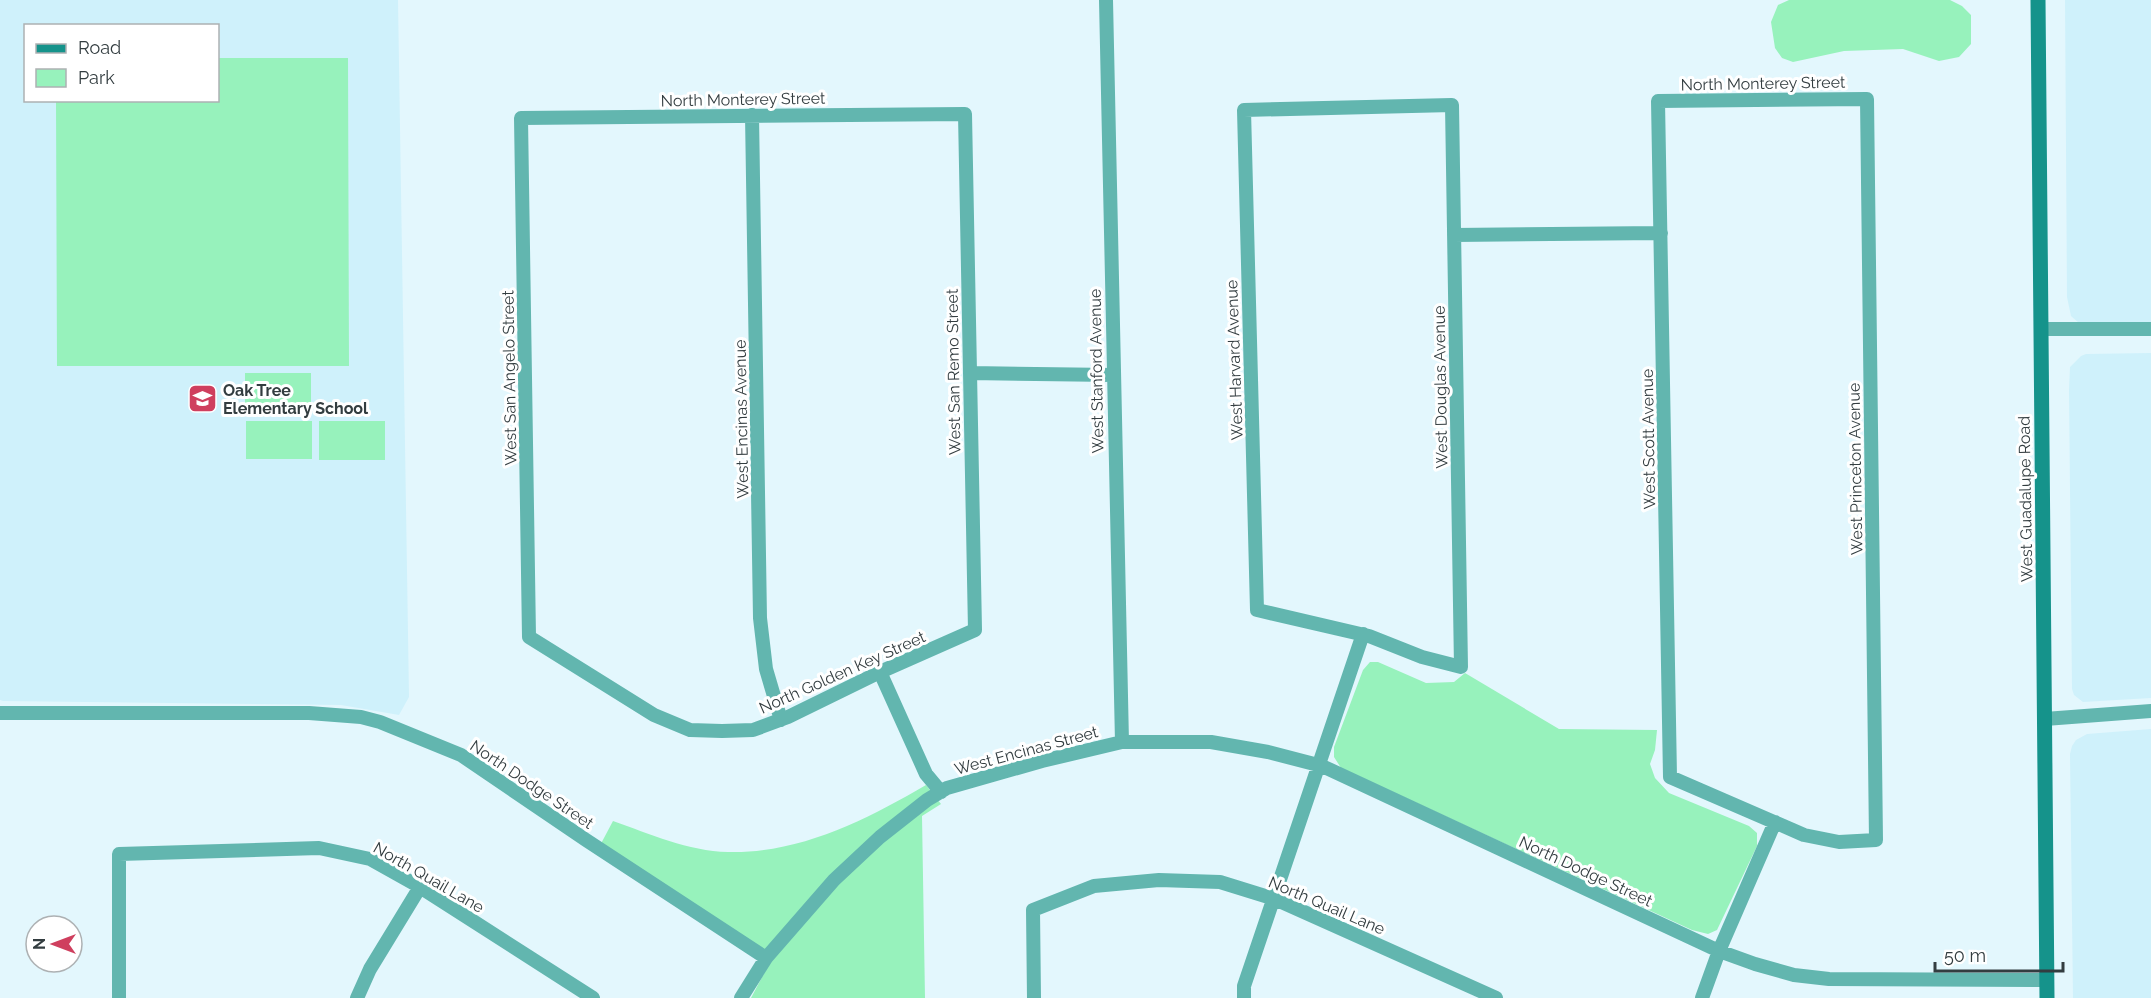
<svg xmlns="http://www.w3.org/2000/svg" width="2151" height="998" font-family="Raleway,sans-serif">
  <style>
    .built { fill: #cff1fb; fill-rule: evenodd }
    .green { fill: #97f2bc }
    .lines { fill: none; stroke-linecap: round; stroke-linejoin: round }
    .street { stroke: #62b6af; stroke-width: 14 }
    .secondary { stroke: #15938b; stroke-width: 15 }
    .labels { text-anchor: middle; stroke-width: 6; stroke-linejoin: round; paint-order: stroke }
    .street-label { font-size: 16px; fill: #333d40; stroke: #fff }
    .poi-label { font-size: 16px; font-weight: bold; fill: #333d40; stroke: #fff; text-anchor: start }
  </style>
  <rect width="100%" height="100%" fill="#e3f7fd"/>
  <path class="built" d="M 0,0 L 398,0 L 409,697 L 399,715 L 341,705 L 3,701 L 0,700 ZM 26,26 L 218,26 L 218,100 L 26,100 Z
    M 2065,0 L 2151,0 L 2151,323 L 2079,323 L 2071,316 L 2067,297 Z
    M 2151,353 L 2151,698 L 2083,702 L 2074,695 L 2072,689 L 2069,390 L 2070,367 L 2081,356 L 2086,354 Z
    M 2151,729 L 2151,998 L 2073,998 L 2070,754 L 2072,746 L 2076,740 L 2087,734 Z"/>
  <path class="green" d="M 1789,0 L 1950,0 L 1962,6 L 1971,15 L 1971,44 L 1959,57 L 1939,61 L 1903,49 L 1844,51 L 1793,62 L 1782,58 L 1775,48 L 1771,22 L 1778,5 Z
    M 218,58 L 348,58 L 349,366 L 57,366 L 56,101 L 218,100 Z
    M 245,373 L 311,373 L 311,412 L 245,412 Z
    M 246,421 L 312,421 L 312,459 L 246,459 Z
    M 319,421 L 385,421 L 385,460 L 319,460 Z
    M 1370,662 L 1378,662 L 1426,683 L 1454,682 L 1465,673 L 1559,729 L 1657,730 L 1655,750 L 1650,764 L 1655,778 L 1669,793 L 1749,826 L 1757,833 L 1757,846 L 1717,930 L 1708,934 L 1692,930 L 1341,768 L 1334,757 L 1334,747 L 1363,670 Z
    M 926,785 L 941,804 L 922,816 L 925,998 L 751,998 L 768,966 L 596,853 L 613,821 C 650,834 688,851 728,852 C 799,854 866,820 926,785 Z"/>
  <g class="lines">
    <path class="street" d="M 1106,0 L 1122,742
      M 1867,99 L 1876,840 L 1839,842 L 1804,835 L 1670,777 L 1658,101 Z
      M 1452,105 L 1461,667 L 1422,657 L 1369,636 L 1257,610 L 1244,110 Z
      M 965,114 L 975,630 L 880,672 L 788,717 L 753,730 L 722,731 L 690,730 L 654,715 L 529,637 L 521,118 Z
      M 752,115 L 760,618 L 766,669 L 781,720
      M 1454,235 L 1661,233
      M 2042,329 L 2151,329
      M 970,373 L 1113,375
      M 880,672 L 926,774 L 941,792
      M 0,713 L 309,713 L 361,717 L 380,722 L 461,755 L 586,840 L 766,958
      M 2045,719 L 2151,711
      M 119,998 L 119,854 L 319,848 L 370,859 L 420,887 L 593,998
      M 357,998 L 370,969 L 420,887
      M 741,998 L 766,958 L 834,880 L 880,837 L 927,800 L 947,788 L 1042,761 L 1122,742 L 1211,742 L 1268,752 L 1322,766 L 1719,951 L 1755,964 L 1794,975 L 1829,979 L 2047,980
      M 1034,998 L 1033,910 L 1094,886 L 1159,880 L 1220,882 L 1275,899 L 1496,998
      M 1244,998 L 1244,986 L 1363,634
      M 1702,998 L 1719,951 L 1775,822"/>
    <path class="secondary" d="M 2038,0 L 2047,998"/>
  </g>
  <defs>
    <symbol id="school-square" viewBox="-11 -11 22 22"><rect x="-9" y="-9" width="18" height="18" rx="4" fill="#cf3f5e" stroke="#fff"/><path d="M0-5L7-2L0 1L-7-2ZM-4 1L0 2.5L4 1V4Q0 6-4 4Z" fill="#fff"/></symbol>
  </defs>
  <g fill-rule="evenodd">
    <use href="#school-square" x="186" y="382" width="33" height="33"/>
  </g>
  <g class="labels">
    <g class="street-label">
      <text transform="translate(1763 83) rotate(-1)" y="6">North Monterey Street</text>
      <text transform="translate(743 99) rotate(-1)" y="6">North Monterey Street</text>
      <text transform="translate(1234 360) rotate(-92)" y="6">West Harvard Avenue</text>
      <text transform="translate(1096 371) rotate(-91)" y="6">West Stanford Avenue</text>
      <text transform="translate(953 372) rotate(-91)" y="6">West San Remo Street</text>
      <text transform="translate(509 378) rotate(-91)" y="6">West San Angelo Street</text>
      <text transform="translate(1440 387) rotate(-91)" y="6">West Douglas Avenue</text>
      <text transform="translate(741 419) rotate(-91)" y="6">West Encinas Avenue</text>
      <text transform="translate(1648 439) rotate(-91)" y="6">West Scott Avenue</text>
      <text transform="translate(1855 469) rotate(-91)" y="6">West Princeton Avenue</text>
      <text transform="translate(2025 499) rotate(-91)" y="6">West Guadalupe Road</text>
      <text transform="translate(842 672) rotate(-24)" y="6">North Golden Key Street</text>
      <text transform="translate(1026 750) rotate(-15)" y="6">West Encinas Street</text>
      <text transform="translate(532 784) rotate(34)" y="6">North Dodge Street</text>
      <text transform="translate(1586 871) rotate(25)" y="6">North Dodge Street</text>
      <text transform="translate(429 877) rotate(30)" y="6">North Quail Lane</text>
      <text transform="translate(1327 905) rotate(23)" y="6">North Quail Lane</text>
    </g>
    <g class="poi-label">
      <text x="223" y="396">Oak Tree<tspan x="223" dy="18">Elementary School</tspan></text>
    </g>
  </g>
  <rect x="24" y="24" width="195" height="78" fill="#ffffff" stroke="#adb1b3" stroke-width="1.5"/>
  <rect x="36" y="44" width="30" height="9" fill="#15938b" stroke="#adb1b3" stroke-width="1.5"/>
  <text x="78" y="54" font-size="18" fill="#333d40">Road</text>
  <rect x="36" y="69" width="30" height="18" fill="#97f2bc" stroke="#adb1b3" stroke-width="1.5"/>
  <text x="78" y="84" font-size="18" fill="#333d40">Park</text>
  <g transform="translate(54 944) rotate(270)"><circle r="28" fill="#ffffff" stroke="#adb1b3" stroke-width="1.5"/>
  <path d="M0-4.5L10 22L0 15L-10 22Z" fill="#cf3f5e"/>
  <text y="-9" font-size="16" font-weight="bold" text-anchor="middle" fill="#333d40">N</text>
  </g>
  <path d="M1935 962v9h128v-9" fill="none" stroke="#333d40" stroke-width="3"/>
  <text x="1944" y="962" font-size="18" fill="#333d40" stroke="#ffffff" stroke-width="4.5" paint-order="stroke">50 m</text>
</svg>
